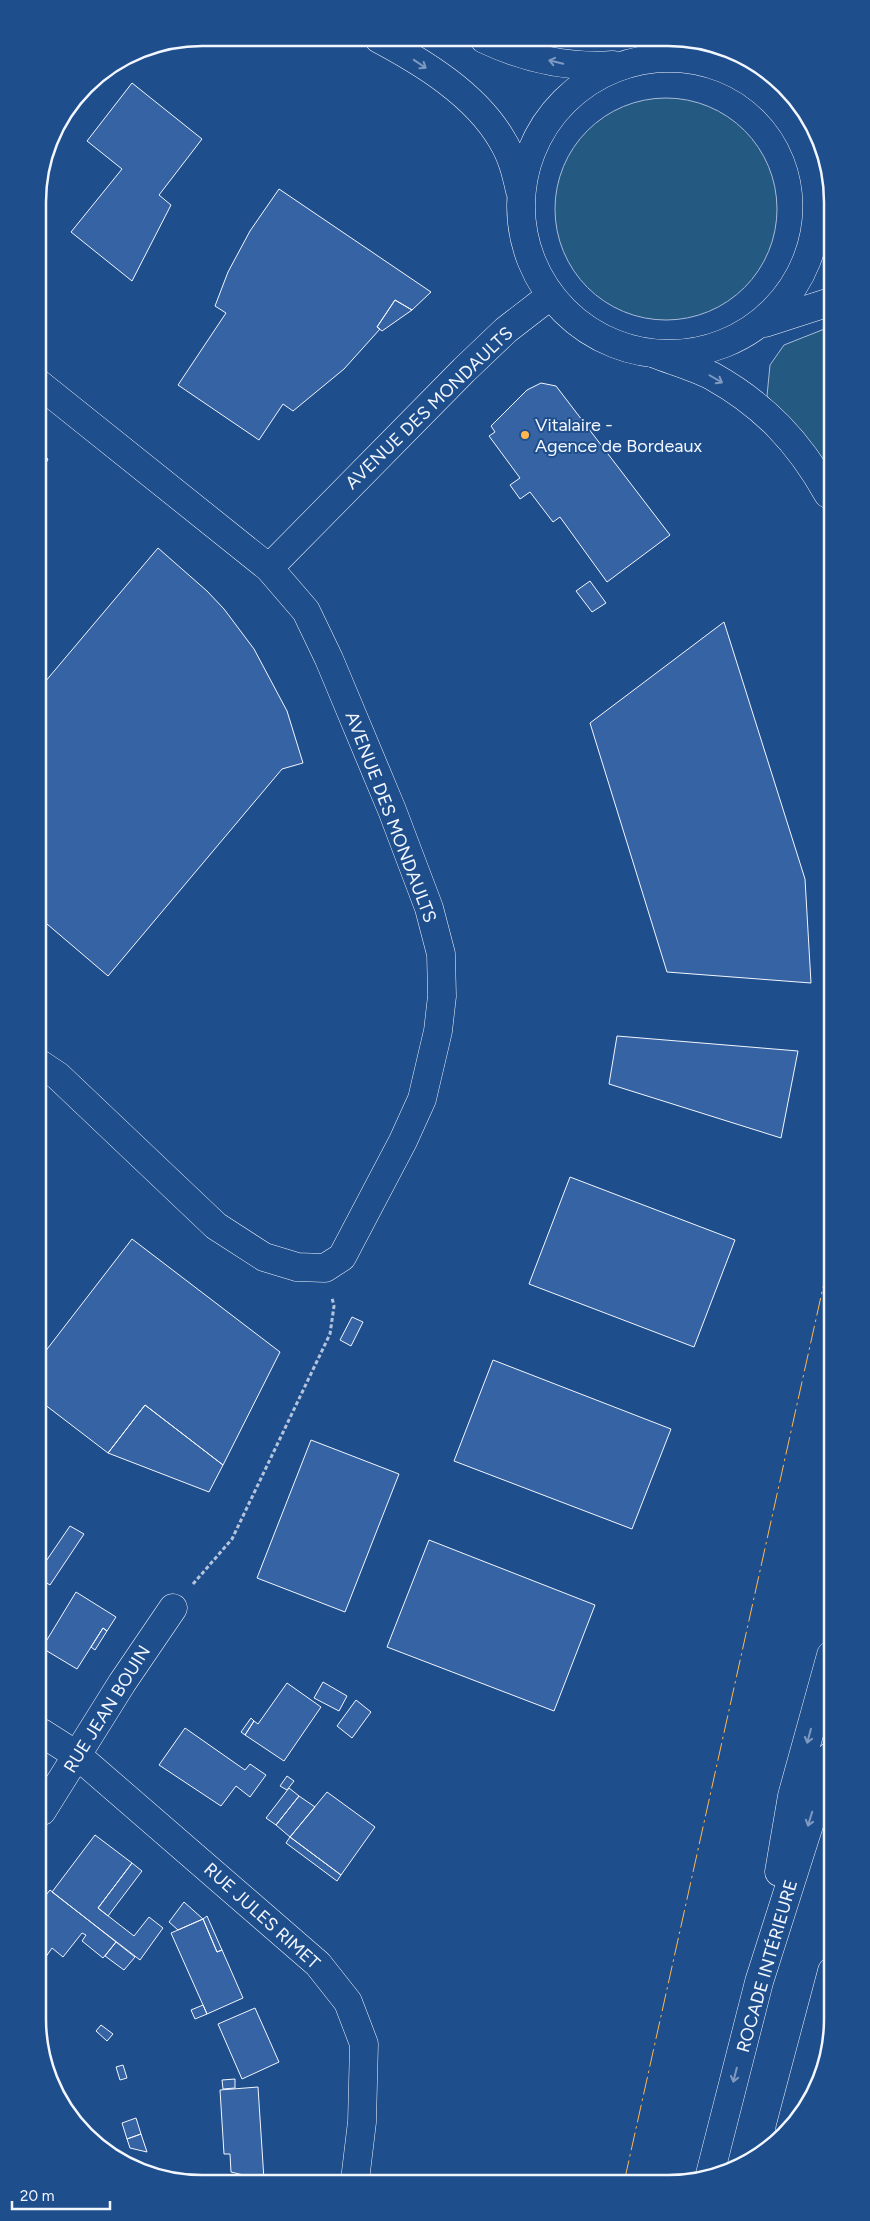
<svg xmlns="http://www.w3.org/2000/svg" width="870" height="2221" font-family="Figtree,sans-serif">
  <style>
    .green { fill: #245a82; stroke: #a8bbd7 }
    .building { fill: #3563a3; stroke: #f2f6ff }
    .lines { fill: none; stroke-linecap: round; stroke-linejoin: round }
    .street-casing { stroke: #f2f6ff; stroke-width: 29 }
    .primary-casing { stroke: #f2f6ff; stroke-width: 29 }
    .highway-casing { stroke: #f2f6ff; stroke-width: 29 }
    .path { stroke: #b3c4dc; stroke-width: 3; stroke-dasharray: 4 2.5; stroke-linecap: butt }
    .street { stroke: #1f4e8c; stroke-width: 28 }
    .primary { stroke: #1f4e8c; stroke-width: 28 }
    .highway { stroke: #1f4e8c; stroke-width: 28 }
    .power { stroke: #ffb74d; stroke-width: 1; stroke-dasharray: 18 4 2.5 4; stroke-linecap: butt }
    .oneway { stroke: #7e9ac0 }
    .poi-dot { fill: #ffb74d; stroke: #1f4e8c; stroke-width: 2 }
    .labels { text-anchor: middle; stroke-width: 4; stroke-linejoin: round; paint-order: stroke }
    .street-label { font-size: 18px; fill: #f2f6ff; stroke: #1f4e8c }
    .poi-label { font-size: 18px; fill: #f2f6ff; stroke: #1f4e8c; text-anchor: start }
    .rim { fill: none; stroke: #f2f6ff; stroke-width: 2.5 }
  </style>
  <rect width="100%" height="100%" fill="#1f4e8c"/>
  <path class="green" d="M555 209a111 111 0 1 1 222 0a111 111 0 1 1-222 0Z
    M 827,328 L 828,472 L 790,420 L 767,396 L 770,365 L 784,345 Z"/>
  <path class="building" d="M 132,83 L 202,139 L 159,195 L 171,205 L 132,281 L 71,232 L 122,169 L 87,141 Z
    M 279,189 L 431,292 L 412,310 L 395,300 L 377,327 L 380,329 L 344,369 L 293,411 L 283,404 L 259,440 L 178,385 L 226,313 L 215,306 L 228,272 L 250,231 Z
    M 395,300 L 412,310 L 382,331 L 377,327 Z
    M 541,383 L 556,386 L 670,535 L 607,582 L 560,517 L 553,522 L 530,492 L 520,499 L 510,485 L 520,478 L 489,436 L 495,432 L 491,426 L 527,390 Z
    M 39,452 L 48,459 L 39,477 Z
    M 158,548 L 207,591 L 224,609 L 254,649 L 287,711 L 303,763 L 282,769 L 108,976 L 40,918 L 39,689 Z
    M 590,581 L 606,603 L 592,612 L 576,591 Z
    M 724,622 L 805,879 L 811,983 L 667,972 L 590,723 Z
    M 617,1036 L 798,1051 L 781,1138 L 609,1084 Z
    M 570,1177 L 735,1240 L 694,1347 L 529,1284 Z
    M 132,1239 L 280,1352 L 223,1465 L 145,1405 L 108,1453 L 44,1404 L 41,1357 Z
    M 352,1317 L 363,1322 L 351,1346 L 340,1340 Z
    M 493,1360 L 671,1429 L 632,1529 L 454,1461 Z
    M 145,1405 L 223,1465 L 209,1492 L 108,1453 Z
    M 311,1440 L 399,1474 L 345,1612 L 257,1578 Z
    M 70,1526 L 84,1534 L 50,1585 L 42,1580 L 42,1567 Z
    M 429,1540 L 595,1605 L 554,1711 L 387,1647 Z
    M 76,1592 L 116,1617 L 107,1631 L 103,1628 L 77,1669 L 42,1648 Z
    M 103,1628 L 107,1631 L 95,1650 L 91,1647 Z
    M 323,1682 L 347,1696 L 339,1711 L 314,1698 Z
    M 287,1683 L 321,1707 L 284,1761 L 245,1735 L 254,1721 L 258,1724 Z
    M 356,1700 L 371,1712 L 352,1738 L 337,1726 Z
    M 251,1718 L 254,1721 L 245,1735 L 241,1732 Z
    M 185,1728 L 245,1770 L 250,1764 L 266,1775 L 250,1797 L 236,1786 L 221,1806 L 159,1765 Z
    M 287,1776 L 294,1781 L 287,1790 L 280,1786 Z
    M 289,1788 L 299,1796 L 276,1825 L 266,1818 Z
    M 327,1792 L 375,1827 L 341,1875 L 290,1837 Z
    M 299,1796 L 315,1807 L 290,1837 L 276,1825 Z
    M 95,1835 L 132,1863 L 98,1908 L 134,1936 L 149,1917 L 163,1928 L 140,1960 L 52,1892 Z
    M 290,1837 L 341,1875 L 337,1881 L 286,1843 Z
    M 132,1863 L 142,1871 L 108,1916 L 98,1908 Z
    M 50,1890 L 116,1942 L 103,1958 L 82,1941 L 86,1935 L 82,1933 L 63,1957 L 52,1948 L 43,1961 L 43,1899 Z
    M 184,1902 L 203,1919 L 178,1930 L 169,1922 Z
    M 207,1916 L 222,1950 L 217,1952 L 203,1919 Z
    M 203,1919 L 217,1952 L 222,1950 L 243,1998 L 207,2014 L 171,1933 Z
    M 116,1942 L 135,1957 L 124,1970 L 105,1956 Z
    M 203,2005 L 207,2014 L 195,2019 L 191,2010 Z
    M 255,2008 L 279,2062 L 242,2079 L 218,2024 Z
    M 101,2025 L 113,2034 L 107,2041 L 96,2031 Z
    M 123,2065 L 127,2078 L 120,2080 L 116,2067 Z
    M 235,2079 L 235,2088 L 223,2089 L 222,2080 Z
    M 258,2087 L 264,2180 L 231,2172 L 230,2154 L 224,2154 L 220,2090 Z
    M 136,2118 L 141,2134 L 127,2139 L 122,2123 Z
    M 141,2134 L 147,2152 L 130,2148 L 127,2139 Z"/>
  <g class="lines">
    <defs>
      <path id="street" d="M 38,383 L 269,568 L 306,611 L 329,659 L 392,810 L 429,908 L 441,954 L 442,996 L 438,1031 L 422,1099 L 403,1141 L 342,1257 L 325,1268 L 297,1267 L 264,1257 L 216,1226 L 58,1076 L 40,1064
        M 269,568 L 464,370 L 506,330 L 550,296
        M 42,1733 L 78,1756 L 318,1964 L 348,2002 L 364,2044 L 362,2122 L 355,2180
        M 42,1811 L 122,1683 L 173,1608"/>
      <path id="primary" d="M 379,39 C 424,63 476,95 502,140 C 512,156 516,173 520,191
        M 484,39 C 524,58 569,68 613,65
        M521 206a148 148 0 1 1 296 0a148 148 0 1 1-296 0Z
        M 765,323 L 827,303"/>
      <path id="highway" d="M 699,60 L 736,58
        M 655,354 C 673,361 694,367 712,376 C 764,405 799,442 828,494
        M 779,1872 L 792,1796 L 831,1655
        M 790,2129 L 832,1971
        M 709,2178 L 759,1982 L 831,1756"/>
    </defs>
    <use href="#street" class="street-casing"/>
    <use href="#primary" class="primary-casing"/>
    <use href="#highway" class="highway-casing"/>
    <path class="path" d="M 193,1584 L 232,1539 L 330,1334 L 334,1306 L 332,1298"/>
    <use href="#street" class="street"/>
    <use href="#primary" class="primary"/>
    <use href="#highway" class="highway"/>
    <path class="power" d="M 625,2178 L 830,1256"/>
  </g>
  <defs><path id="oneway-shaft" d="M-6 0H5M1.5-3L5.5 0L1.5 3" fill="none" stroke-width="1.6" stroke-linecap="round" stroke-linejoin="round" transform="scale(1.25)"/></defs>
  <g class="oneway">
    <use href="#oneway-shaft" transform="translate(556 62) rotate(-166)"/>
    <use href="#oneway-shaft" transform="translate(420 64) rotate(34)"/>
    <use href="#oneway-shaft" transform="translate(716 379) rotate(30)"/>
    <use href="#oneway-shaft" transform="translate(809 1736) rotate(105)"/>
    <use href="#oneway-shaft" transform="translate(810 1819) rotate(107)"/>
    <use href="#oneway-shaft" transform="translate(735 2075) rotate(104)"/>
  </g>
  <circle class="poi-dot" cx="525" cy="435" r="5"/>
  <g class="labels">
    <g class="street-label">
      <text transform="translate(429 408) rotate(-44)" y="6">AVENUE DES MONDAULTS</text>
      <text transform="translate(391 817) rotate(69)" y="6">AVENUE DES MONDAULTS</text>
      <text transform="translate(107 1709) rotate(-58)" y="6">RUE JEAN BOUIN</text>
      <text transform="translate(262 1916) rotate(42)" y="6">RUE JULES RIMET</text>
      <text transform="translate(767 1966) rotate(-74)" y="6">ROCADE INTÉRIEURE</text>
    </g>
    <g class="poi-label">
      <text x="535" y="431">Vitalaire -<tspan x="535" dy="21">Agence de Bordeaux</tspan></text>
    </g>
  </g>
  <path d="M0 0H870V2221H0ZM202 46H668A156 156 0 0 1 824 202V2019A156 156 0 0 1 668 2175H202A156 156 0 0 1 46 2019V202A156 156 0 0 1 202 46Z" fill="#1f4e8c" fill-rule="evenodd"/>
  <path class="rim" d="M202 46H668A156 156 0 0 1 824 202V2019A156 156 0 0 1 668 2175H202A156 156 0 0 1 46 2019V202A156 156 0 0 1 202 46Z"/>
  <path d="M12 2201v8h98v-8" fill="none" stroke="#f2f6ff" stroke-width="2.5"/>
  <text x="20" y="2201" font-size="15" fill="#f2f6ff" stroke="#1f4e8c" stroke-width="4" paint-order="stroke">20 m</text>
</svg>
